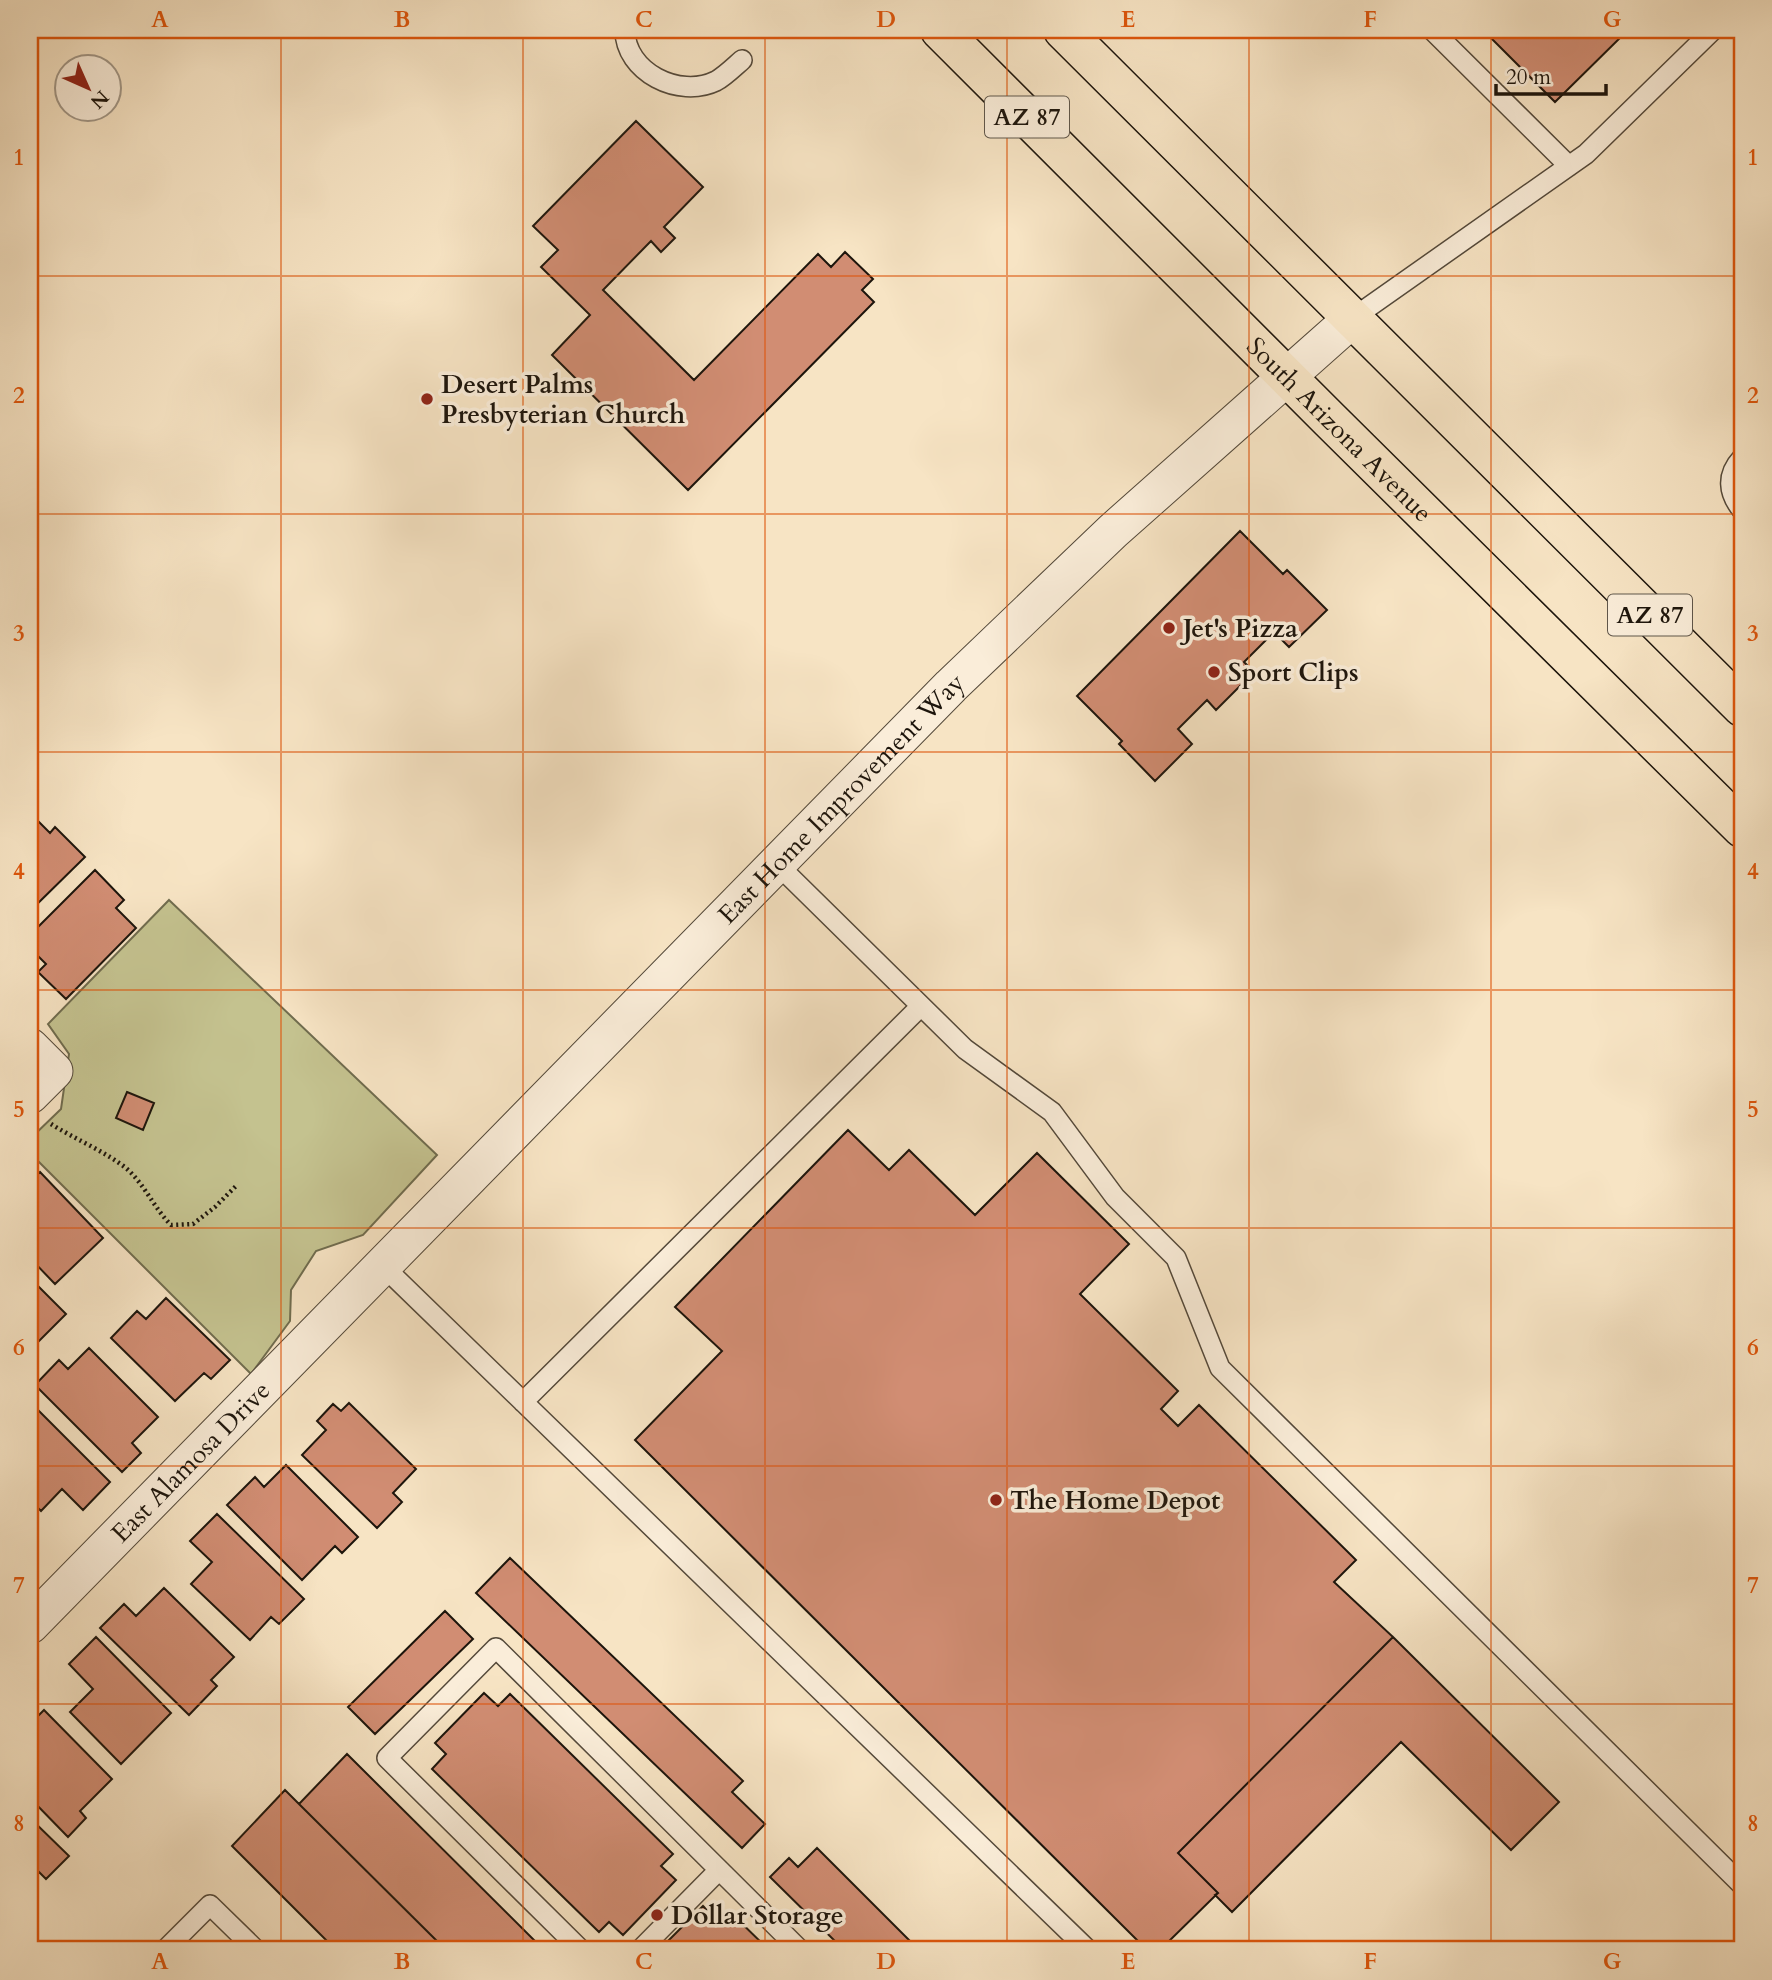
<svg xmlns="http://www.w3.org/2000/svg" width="1772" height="1980" font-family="Cardo,serif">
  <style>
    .green { fill: #c4c28f; stroke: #706c4e; stroke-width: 2 }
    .building { fill: #d18d73; stroke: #1d150c; stroke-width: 2 }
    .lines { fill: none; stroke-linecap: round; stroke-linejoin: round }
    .lane-casing { stroke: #54493a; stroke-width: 22 }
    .street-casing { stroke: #54493a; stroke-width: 39 }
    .primary-casing { stroke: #1d150c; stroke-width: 41 }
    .path { stroke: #1d150c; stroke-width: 4.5; stroke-dasharray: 2 3.5; stroke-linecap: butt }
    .lane { stroke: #faedd9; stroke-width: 19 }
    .street { stroke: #faedd9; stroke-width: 37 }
    .primary { stroke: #f7e4c4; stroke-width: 38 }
    .grid { fill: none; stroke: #de560c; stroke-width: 2; stroke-opacity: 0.55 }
    .poi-dot { fill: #8f2418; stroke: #faedd9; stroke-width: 2.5 }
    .labels { text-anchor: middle; stroke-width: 7; stroke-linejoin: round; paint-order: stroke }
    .shield { fill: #faedd9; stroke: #5f564a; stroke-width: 2 }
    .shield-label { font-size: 24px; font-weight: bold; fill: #1d150c }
    .poi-label { font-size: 26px; font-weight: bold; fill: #1d150c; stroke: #faedd9; text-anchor: start }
    .street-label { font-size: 26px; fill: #1d150c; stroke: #faedd9 }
    .neatline { fill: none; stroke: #de560c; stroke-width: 2.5 }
    .grid-label { font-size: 23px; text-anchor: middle; font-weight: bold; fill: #de560c }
  </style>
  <rect width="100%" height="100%" fill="#f7e4c4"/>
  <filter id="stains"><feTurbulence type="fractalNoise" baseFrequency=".00286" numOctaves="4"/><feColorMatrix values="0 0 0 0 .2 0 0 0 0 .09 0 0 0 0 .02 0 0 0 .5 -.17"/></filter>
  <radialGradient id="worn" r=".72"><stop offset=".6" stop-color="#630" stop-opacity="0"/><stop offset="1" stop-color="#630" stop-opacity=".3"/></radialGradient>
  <path class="green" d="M 169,900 L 437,1155 L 363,1235 L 316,1251 L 291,1290 L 290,1321 L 251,1374 L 30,1153 L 30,1139 L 61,1109 L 69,1054 L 48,1024 Z"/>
  <path class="building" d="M 1483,30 L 1628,30 L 1555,102 Z
    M 636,121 L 703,187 L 664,227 L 675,238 L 661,252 L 651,241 L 603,290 L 694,380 L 818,254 L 831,267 L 845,252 L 873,279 L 862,290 L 874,302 L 688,490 L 552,355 L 590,315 L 541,267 L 558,250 L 533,226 Z
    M 1240,531 L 1283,574 L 1287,570 L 1327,610 L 1289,647 L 1274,632 L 1244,662 L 1254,672 L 1216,710 L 1207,700 L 1178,729 L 1192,744 L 1155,781 L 1119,744 L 1122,741 L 1077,696 Z
    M 30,813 L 50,833 L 55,827 L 85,857 L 30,911 Z
    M 95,870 L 124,900 L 116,908 L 136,928 L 66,999 L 38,972 L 46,964 L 30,948 L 30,935 Z
    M 127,1092 L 154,1103 L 143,1130 L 116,1118 Z
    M 848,1130 L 889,1170 L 909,1150 L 975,1215 L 1037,1153 L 1129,1244 L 1080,1294 L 1178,1391 L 1161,1409 L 1178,1426 L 1199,1405 L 1356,1560 L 1334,1582 L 1393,1637 L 1178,1853 L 1218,1893 L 1160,1950 L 1147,1950 L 635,1440 L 722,1351 L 675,1307 Z
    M 40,1172 L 103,1238 L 55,1284 L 30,1258 L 30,1182 Z
    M 30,1278 L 66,1314 L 38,1342 L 32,1335 L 30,1337 Z
    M 166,1298 L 230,1360 L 211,1379 L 204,1373 L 175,1401 L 111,1338 L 137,1311 L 146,1319 Z
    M 89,1348 L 158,1417 L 132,1443 L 141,1453 L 122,1472 L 35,1385 L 59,1360 L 68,1369 Z
    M 30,1402 L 110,1482 L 83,1510 L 62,1489 L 41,1511 L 30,1500 Z
    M 349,1403 L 416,1469 L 393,1493 L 402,1502 L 377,1528 L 302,1455 L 326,1430 L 317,1421 L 333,1404 L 341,1411 Z
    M 286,1465 L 358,1537 L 342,1553 L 335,1546 L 302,1580 L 227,1505 L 255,1477 L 264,1487 Z
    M 217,1514 L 304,1599 L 279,1624 L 271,1617 L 250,1640 L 191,1584 L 212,1562 L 190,1541 Z
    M 510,1558 L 743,1781 L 732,1792 L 765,1824 L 742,1848 L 476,1593 Z
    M 164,1588 L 234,1657 L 211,1680 L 217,1686 L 189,1715 L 100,1628 L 124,1604 L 136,1616 Z
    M 445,1611 L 473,1639 L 375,1734 L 348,1707 Z
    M 96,1637 L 171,1713 L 121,1764 L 70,1712 L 93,1689 L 69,1664 Z
    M 1393,1637 L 1559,1802 L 1511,1850 L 1401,1742 L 1232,1912 L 1215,1895 L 1218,1893 L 1178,1853 Z
    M 484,1693 L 498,1706 L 510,1694 L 673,1854 L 661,1866 L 676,1880 L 623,1935 L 609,1922 L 599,1932 L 432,1769 L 446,1754 L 435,1743 Z
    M 44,1710 L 112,1779 L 80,1811 L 86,1818 L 68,1837 L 30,1798 L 30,1724 Z
    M 347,1754 L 544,1950 L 446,1950 L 299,1804 Z
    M 285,1790 L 299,1804 L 446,1950 L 336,1950 L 232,1846 Z
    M 30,1818 L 69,1856 L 46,1879 L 39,1872 L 30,1882 Z
    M 817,1848 L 919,1950 L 844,1950 L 770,1877 L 789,1858 L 798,1867 Z
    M 703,1906 L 719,1922 L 729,1911 L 769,1950 L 659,1950 Z"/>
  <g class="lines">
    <defs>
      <path id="lane" d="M 625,30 C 625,72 679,99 716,81 C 725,76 734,67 742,60
        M 1432,30 L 1569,166
        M 1353,318 L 1586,154 L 1713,30
        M 1742,458 C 1726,475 1728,493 1742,510
        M 777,864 L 965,1049 L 1052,1112 L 1115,1197 L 1176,1258 L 1220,1368 L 1742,1885
        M 383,1266 L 1088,1950
        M 523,1402 L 921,1006
        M 165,1950 L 210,1905 L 256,1950
        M 581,1950 L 387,1758 L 496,1648 L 800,1950
        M 640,1950 L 719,1870"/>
      <g id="street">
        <path d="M 30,1047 L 54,1071 L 30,1095"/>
        <path id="s1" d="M 30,1625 L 951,686 L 1113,531 L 1353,318"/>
      </g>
      <g id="primary">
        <path id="s2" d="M 940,30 L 1330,420 L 1742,828"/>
        <path d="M 1063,30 L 1742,707"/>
      </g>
    </defs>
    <use href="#lane" class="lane-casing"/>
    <use href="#street" class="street-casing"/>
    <use href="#primary" class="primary-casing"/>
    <path class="path" d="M 51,1124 C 73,1138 108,1153 127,1169 C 145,1185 154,1208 171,1225 L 193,1224 L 215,1207 L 236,1186"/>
    <use href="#lane" class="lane"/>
    <use href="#street" class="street"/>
    <use href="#primary" class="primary"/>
  </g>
  <path class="grid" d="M 281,30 L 281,1950M 523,30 L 523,1950M 765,30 L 765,1950M 1007,30 L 1007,1950M 1249,30 L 1249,1950M 1491,30 L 1491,1950M 30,276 L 1742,276M 30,514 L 1742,514M 30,752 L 1742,752M 30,990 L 1742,990M 30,1228 L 1742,1228M 30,1466 L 1742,1466M 30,1704 L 1742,1704"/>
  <g class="poi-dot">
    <circle cx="427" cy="399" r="7"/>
    <circle cx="1169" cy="628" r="7"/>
    <circle cx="1214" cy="672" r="7"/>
    <circle cx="996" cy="1500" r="7"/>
    <circle cx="657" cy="1915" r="7"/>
  </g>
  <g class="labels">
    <g class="shield">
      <rect x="985" y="96.5" width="84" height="41" rx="5"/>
      <rect x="1608" y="594.5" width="84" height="41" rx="5"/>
    </g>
    <g class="shield-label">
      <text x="1027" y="125">AZ 87</text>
      <text x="1650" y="623">AZ 87</text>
    </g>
    <g class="poi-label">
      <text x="441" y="393">Desert Palms<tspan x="441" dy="30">Presbyterian Church</tspan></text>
      <text x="1183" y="637">Jet's Pizza</text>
      <text x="1228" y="681">Sport Clips</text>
      <text x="1010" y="1509">The Home Depot</text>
      <text x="671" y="1924">Dollar Storage</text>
    </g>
    <g class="street-label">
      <text dy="9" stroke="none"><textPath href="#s2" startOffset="565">South Arizona Avenue</textPath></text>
      <text dy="9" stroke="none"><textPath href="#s1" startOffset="1158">East Home Improvement Way</textPath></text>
      <text dy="9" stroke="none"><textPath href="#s1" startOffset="229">East Alamosa Drive</textPath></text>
    </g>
  </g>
  <rect width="1772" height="1980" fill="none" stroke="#f7e4c4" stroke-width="77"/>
  <g transform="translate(88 88) rotate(135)"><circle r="33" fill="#faedd9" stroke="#a29787" stroke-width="2"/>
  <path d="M0-5L12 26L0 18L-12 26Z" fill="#8f2418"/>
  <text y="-10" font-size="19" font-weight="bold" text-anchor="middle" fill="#1d150c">N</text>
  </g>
  <path d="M1496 84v10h110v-10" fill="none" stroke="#1d150c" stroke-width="3.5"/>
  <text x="1506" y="84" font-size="21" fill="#1d150c" stroke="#faedd9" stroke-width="5" paint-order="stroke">20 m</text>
  <rect x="38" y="38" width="1696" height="1903" class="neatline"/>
  <g class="grid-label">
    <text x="160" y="27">A</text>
    <text x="402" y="27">B</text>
    <text x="644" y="27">C</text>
    <text x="886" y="27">D</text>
    <text x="1128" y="27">E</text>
    <text x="1370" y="27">F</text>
    <text x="1612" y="27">G</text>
    <text x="19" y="165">1</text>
    <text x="1753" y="165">1</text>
    <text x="19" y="403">2</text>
    <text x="1753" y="403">2</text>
    <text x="19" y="641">3</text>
    <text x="1753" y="641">3</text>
    <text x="19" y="879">4</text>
    <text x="1753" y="879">4</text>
    <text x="19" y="1117">5</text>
    <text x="1753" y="1117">5</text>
    <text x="19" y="1355">6</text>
    <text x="1753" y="1355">6</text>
    <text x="19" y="1593">7</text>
    <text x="1753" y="1593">7</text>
    <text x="19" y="1831">8</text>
    <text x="1753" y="1831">8</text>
    <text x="160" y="1969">A</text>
    <text x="402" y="1969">B</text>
    <text x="644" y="1969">C</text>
    <text x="886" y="1969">D</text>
    <text x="1128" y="1969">E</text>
    <text x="1370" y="1969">F</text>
    <text x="1612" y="1969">G</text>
  </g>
  <rect width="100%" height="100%" filter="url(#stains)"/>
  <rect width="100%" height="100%" fill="url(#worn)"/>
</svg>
